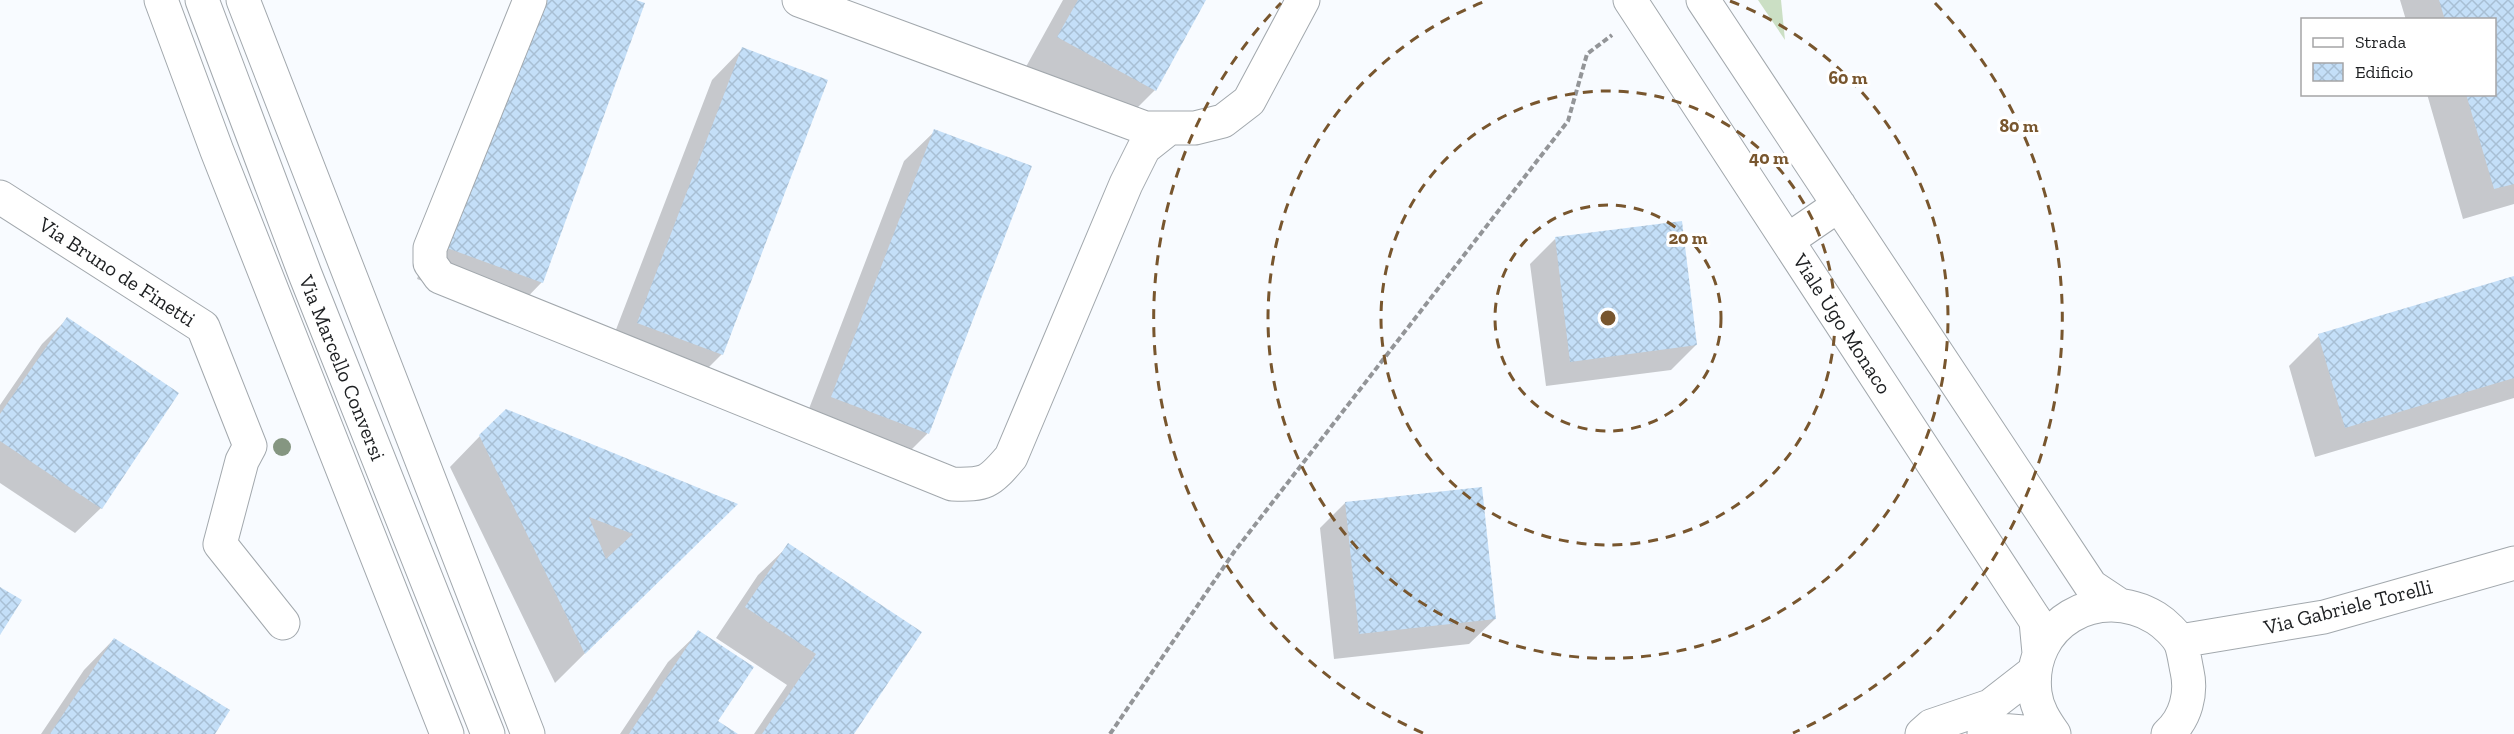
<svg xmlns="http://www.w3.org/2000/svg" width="2514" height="734" font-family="'Zilla Slab',serif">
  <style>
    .park { fill: #cbdfc4 }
    .shadow { fill: #0003 }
    .building { fill: url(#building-cross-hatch); fill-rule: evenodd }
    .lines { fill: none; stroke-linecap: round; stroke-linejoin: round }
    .minor-casing { stroke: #a2a8ad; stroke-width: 35 }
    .path { stroke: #939598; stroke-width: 4; stroke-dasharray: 6 3; stroke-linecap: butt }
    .minor { stroke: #fff; stroke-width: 33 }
    .tree { fill: #859681 }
    .ring { fill: none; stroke: #78562e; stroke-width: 3; stroke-dasharray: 10 8 }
    .labels { text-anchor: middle; stroke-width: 6; stroke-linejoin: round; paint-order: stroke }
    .street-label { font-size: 21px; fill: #1d1f21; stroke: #fff }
    .centre { fill: #78562e; stroke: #fff; stroke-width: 3 }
    .ring-label { font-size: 18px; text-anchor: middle; font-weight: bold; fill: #78562e; stroke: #fff; stroke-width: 6; stroke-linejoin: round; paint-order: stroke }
  </style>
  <defs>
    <pattern id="building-cross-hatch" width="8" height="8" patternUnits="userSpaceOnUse" patternTransform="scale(1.5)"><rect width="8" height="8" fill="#c4dff8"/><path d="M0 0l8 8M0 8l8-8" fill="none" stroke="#a8bfd4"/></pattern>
  </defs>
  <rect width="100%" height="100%" fill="#f8fbff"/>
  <path class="park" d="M 1758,0 L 1781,0 L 1785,40 Z"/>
  <path class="shadow" d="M 632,0 L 542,282 L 512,313 L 417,279 L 518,1 Z
    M 1063,0 L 1205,0 L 1155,90 L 1119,126 L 1022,74 Z
    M 2400,0 L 2514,0 L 2514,204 L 2463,219 L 2427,94 L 2494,94 L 2494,20 L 2406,20 Z
    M 742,49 L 722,354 L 691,385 L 607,353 L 712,80 Z
    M 935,131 L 1030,167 L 927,434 L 897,464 L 802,427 L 904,161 Z
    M 1555,239 L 1696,345 L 1671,370 L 1546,386 L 1530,264 Z
    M 2514,278 L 2514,398 L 2315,457 L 2289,366 L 2319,336 Z
    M 67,319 L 177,394 L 101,508 L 75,533 L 0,483 L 0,405 L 42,344 Z
    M 480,436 L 735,504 L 555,683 L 450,467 Z
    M 1345,503 L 1495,619 L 1469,644 L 1334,659 L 1320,528 Z
    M 789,545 L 852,734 L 754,734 L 787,685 L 716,638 L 758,575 Z
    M 699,632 L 716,722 L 735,734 L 620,734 L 668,662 Z
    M 114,639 L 213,734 L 41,734 L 84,670 Z"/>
  <path class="building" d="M 537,0 L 636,0 L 645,3 L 543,283 L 447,248 Z
    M 1078,0 L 1206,0 L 1156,91 L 1057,37 Z
    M 2439,0 L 2514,0 L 2514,184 L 2494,189 L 2466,94 L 2494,94 L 2494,20 L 2445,20 Z
    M 742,47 L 828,80 L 723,355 L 637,323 Z
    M 934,129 L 1032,166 L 929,434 L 831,397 Z
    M 1682,221 L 1697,345 L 1570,362 L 1555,237 Z
    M 2514,276 L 2514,378 L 2345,428 L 2318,334 Z
    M 67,317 L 179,393 L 102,509 L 0,441 L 0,414 Z
    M 506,409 L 738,504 L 585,654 L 479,435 ZM 589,517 L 633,534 L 606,559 Z
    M 1482,487 L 1496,619 L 1359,634 L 1345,502 Z
    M 788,543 L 922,632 L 854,734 L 762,734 L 816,654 L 745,607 Z
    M 0,587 L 22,600 L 0,635 Z
    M 698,630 L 754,667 L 718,721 L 738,734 L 629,734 Z
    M 114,638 L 230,710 L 215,734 L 50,734 Z"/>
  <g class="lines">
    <defs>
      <path id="minor" d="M 161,0 L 217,151 L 447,734
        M 202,0 L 305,274 L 488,734
        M 243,0 L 528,734
        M 530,0 L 430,248 L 430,263 L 440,277 L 952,484 C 986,485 989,483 1011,457 L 1126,184 L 1144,148 L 1168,129
        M 799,0 L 1145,128 L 1195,128 L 1223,121 L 1249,101 L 1303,0
        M 1630,0 L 2032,615 L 2036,621 L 2039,653
        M 1703,0 L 2091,586 L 2118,604
        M 0,197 L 203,327 L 250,446 L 242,461 L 220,544 L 283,623
        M 1788,240 L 1839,205
        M 2180,641 L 2324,617 L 2514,563
        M 1922,734 L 1931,726 L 1990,706 L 2035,671
        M 1984,734 L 1999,730 L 2049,734
        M 2054,734 C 2045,721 2037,709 2035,693 C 2027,623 2098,583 2156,618 C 2164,623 2177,635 2181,644 C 2184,652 2185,662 2187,671 C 2192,693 2186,718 2168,734"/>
    </defs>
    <use href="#minor" class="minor-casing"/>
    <path class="path" d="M 1110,734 L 1234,552 L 1568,121 L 1587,54 L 1612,35"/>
    <use href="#minor" class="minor"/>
  </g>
  <circle class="tree" cx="282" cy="447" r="9"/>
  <g class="ring">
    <circle cx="1608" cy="318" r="113"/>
    <circle cx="1608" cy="318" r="227"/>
    <path d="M1730 1A340 340 0 1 1 1486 1"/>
    <path d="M1423 733A454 454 0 0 1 1281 3M1935 3A454 454 0 0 1 1793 733"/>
  </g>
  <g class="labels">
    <g class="street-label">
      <text transform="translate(117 272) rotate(33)" y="7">Via Bruno de Finetti</text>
      <text transform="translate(1842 324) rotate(57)" y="7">Viale Ugo Monaco</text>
      <text transform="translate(342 368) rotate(68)" y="7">Via Marcello Conversi</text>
      <text transform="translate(2348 607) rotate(-14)" y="7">Via Gabriele Torelli</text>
    </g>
  </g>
  <circle cx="1608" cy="318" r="9" class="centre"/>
  <g class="ring-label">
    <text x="1848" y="84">60 m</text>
    <text x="2019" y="132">80 m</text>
    <text x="1769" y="164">40 m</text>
    <text x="1688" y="244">20 m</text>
  </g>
  <rect x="2301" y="18" width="195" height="78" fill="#ffffff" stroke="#a5a5a6" stroke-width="1.5"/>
  <rect x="2313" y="38" width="30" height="9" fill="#ffffff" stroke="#a5a5a6" stroke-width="1.5"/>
  <text x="2355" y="48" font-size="18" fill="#1d1f21">Strada</text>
  <rect x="2313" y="63" width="30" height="18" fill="url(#building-cross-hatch)" stroke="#a5a5a6" stroke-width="1.5"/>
  <text x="2355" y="78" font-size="18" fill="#1d1f21">Edificio</text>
</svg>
